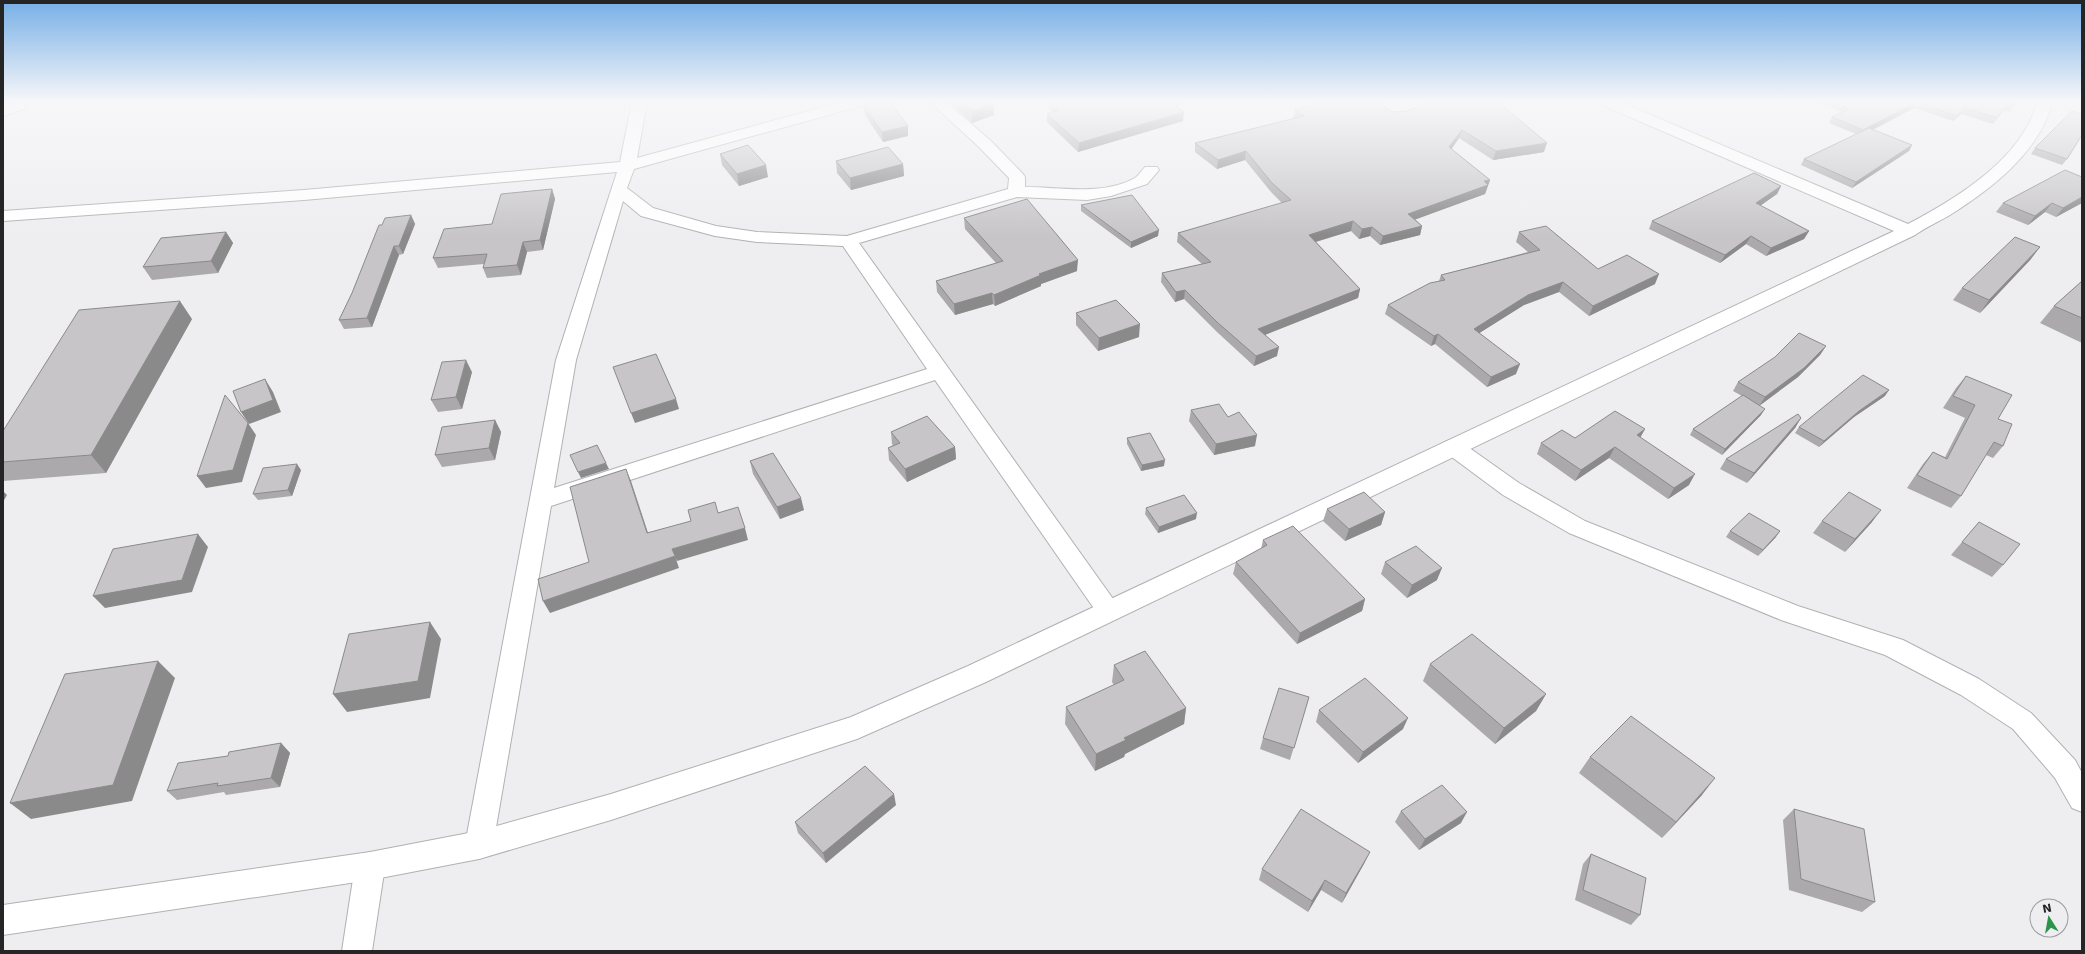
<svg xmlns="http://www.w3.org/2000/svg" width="2085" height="954" font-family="'DejaVu Sans',sans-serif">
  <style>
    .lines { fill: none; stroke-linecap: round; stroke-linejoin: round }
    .minor-casing { stroke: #b0b1b3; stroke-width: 2 }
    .tertiary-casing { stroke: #b0b1b3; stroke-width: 2 }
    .minor { fill: #fff; fill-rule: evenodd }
    .tertiary { fill: #fff; fill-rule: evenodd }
    .wall { fill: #aba9ab }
    .shaded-wall { fill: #8b8a8b }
    .building { fill: #c7c5c7; stroke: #8b8a8b }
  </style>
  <rect width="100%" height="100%" fill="#eeeef1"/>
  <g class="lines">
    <defs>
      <path id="minor" d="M 17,102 L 24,103 L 27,106 L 24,109 L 3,116 L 3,106 Z
        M 632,102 L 647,102 L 637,158 L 842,102 L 866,102 L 864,105 L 634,169 L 627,188 L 653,208 L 716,226 L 757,232 L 847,236 L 1008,189 L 1009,178 L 979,147 L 930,102 L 946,102 L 991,141 L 1023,174 L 1025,177 L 1025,187 C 1059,187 1103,196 1135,178 C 1139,175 1142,170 1145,167 L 1157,167 L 1159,170 L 1147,184 L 1111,196 L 1087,200 L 1017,197 L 859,243 L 1121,610 L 1118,617 L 1109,620 L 1100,617 L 935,380 L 551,506 L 493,845 L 489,855 L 479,859 L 469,855 L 465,845 L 556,360 L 617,172 L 304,200 L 3,221 L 3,211 L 304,190 L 620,162 ZM 623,201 L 641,216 L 715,236 L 757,242 L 843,246 L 927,369 L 554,488 L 576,360 Z
        M 1453,439 L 1461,442 L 1519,483 L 1585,521 L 1798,606 L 1903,640 L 1979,679 L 2031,713 L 2075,760 L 2082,773 L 2082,812 L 2072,808 L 2055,778 L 2013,729 L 1961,695 L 1885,655 L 1781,620 L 1569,533 L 1503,495 L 1445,452 L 1442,447 L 1445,442 Z
        M 370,852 L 380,856 L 385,866 L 372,951 L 342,951 L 355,866 L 360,856 Z"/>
      <path id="tertiary" d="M 1600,102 L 1620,102 L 1908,224 C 1956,199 2023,158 2037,102 L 2052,102 C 2040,152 1991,189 1950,215 C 1938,222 1926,227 1915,235 L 986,682 L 857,739 L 611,820 L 479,859 L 370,880 L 3,935 L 3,905 L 370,852 L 479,831 L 611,794 L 851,717 L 968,666 L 1894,231 L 1602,105 Z"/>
    </defs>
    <use href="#minor" class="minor-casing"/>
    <use href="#tertiary" class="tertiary-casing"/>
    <use href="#minor" class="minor"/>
    <use href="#tertiary" class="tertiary"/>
  </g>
  <path class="wall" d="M 952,102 L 991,102 L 993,104 L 994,115 L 972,123 L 953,106 Z
    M 1049,102 L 1179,102 L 1178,106 L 1176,106 L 1183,121 L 1078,152 L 1047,122 L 1047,114 L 1052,112 L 1049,109 Z
    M 1819,102 L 2016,102 L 2010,112 L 2004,110 L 1993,124 L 1961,114 L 1953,121 L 1914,108 L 1873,130 L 1912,145 L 1909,151 L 1852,188 L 1801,165 L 1804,159 L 1856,134 L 1829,123 L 1832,117 L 1842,112 Z
    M 863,105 L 908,136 L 883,142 L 865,115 Z
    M 1325,106 L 1393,112 L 1544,152 L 1493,160 L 1459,138 L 1451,149 L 1490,180 L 1485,194 L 1415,219 L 1422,226 L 1420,235 L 1380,245 L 1370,236 L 1359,239 L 1351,231 L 1316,242 L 1360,289 L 1358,298 L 1265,335 L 1277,356 L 1254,366 L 1217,332 L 1184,299 L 1175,302 L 1161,282 L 1162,273 L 1202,264 L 1177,242 L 1178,233 L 1282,203 L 1271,192 L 1245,160 L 1217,169 L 1195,152 L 1195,143 L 1294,119 L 1293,118 L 1295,110 Z
    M 2035,148 L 2067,159 L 2062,165 L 2031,154 Z
    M 720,154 L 768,177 L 739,186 L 722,165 Z
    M 836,161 L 903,164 L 904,176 L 851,190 L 837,173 Z
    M 1781,186 L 1777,194 L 1760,206 L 1809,231 L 1804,239 L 1766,256 L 1746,244 L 1720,263 L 1649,229 L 1652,221 Z
    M 552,189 L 555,199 L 543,250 L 527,252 L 521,275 L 487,278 L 483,268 L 484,264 L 438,268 L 433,258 Z
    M 2003,203 L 2082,203 L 2056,217 L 2045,212 L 2028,225 L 1996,212 Z
    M 1081,205 L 1158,236 L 1131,248 L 1081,211 Z
    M 411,215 L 415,224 L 403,254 L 399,255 L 372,327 L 344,329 L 339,320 L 352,293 L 382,225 Z
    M 964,218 L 1077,271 L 1041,284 L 1041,286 L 995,306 L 993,304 L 955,315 L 937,292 L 936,281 L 996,263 L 965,229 Z
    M 226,232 L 233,243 L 218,273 L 152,280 L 143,267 Z
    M 1519,232 L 1598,269 L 1655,284 L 1589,316 L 1559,292 L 1524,305 L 1479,333 L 1516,374 L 1487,387 L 1435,344 L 1431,346 L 1385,314 L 1388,305 L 1439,281 L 1441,275 L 1528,252 L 1516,242 Z
    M 2031,259 L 1980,313 L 1953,300 L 1962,288 Z
    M 2082,281 L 2082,343 L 2040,323 L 2054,306 Z
    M 1076,313 L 1139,337 L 1098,351 L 1076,325 Z
    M 192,319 L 106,473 L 3,481 L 3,431 Z
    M 1826,346 L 1820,355 L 1798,377 L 1759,406 L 1761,415 L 1722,455 L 1690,435 L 1693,429 L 1742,396 L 1733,391 L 1738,382 Z
    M 472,372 L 462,409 L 438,412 L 431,400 Z
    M 1966,376 L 1998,419 L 2003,446 L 1993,458 L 1986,455 L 1961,496 L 1951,508 L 1907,488 L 1923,464 L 1933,452 L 1945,457 L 1965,418 L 1943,408 L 1956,388 Z
    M 1885,396 L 1854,417 L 1819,447 L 1795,433 L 1799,427 Z
    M 1191,410 L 1228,417 L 1255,446 L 1214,455 L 1189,421 Z
    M 1801,418 L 1795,428 L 1747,483 L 1720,469 L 1726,459 Z
    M 495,420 L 501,432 L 495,460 L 442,467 L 435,455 Z
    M 1645,429 L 1640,437 L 1689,485 L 1668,499 L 1609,458 L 1575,481 L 1537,454 L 1541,443 L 1575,438 Z
    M 891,432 L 955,447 L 956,459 L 907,482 L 889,460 L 888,448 L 893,445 L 892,444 Z
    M 1127,438 L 1164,466 L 1141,471 L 1127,444 Z
    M 750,461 L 804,510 L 780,519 L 753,474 Z
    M 301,470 L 292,496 L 258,500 L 253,494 Z
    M 1146,508 L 1196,519 L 1158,533 L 1145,514 Z
    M 1327,509 L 1385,512 L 1381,525 L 1345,541 L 1323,521 Z
    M 1822,521 L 1872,522 L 1845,552 L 1813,533 Z
    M 1979,522 L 2003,565 L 1992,577 L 1951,555 Z
    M 1730,531 L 1776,537 L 1758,556 L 1726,537 Z
    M 1263,540 L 1365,599 L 1362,611 L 1297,644 L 1233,574 L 1236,562 L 1261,549 Z
    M 1385,562 L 1437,580 L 1407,598 L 1381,574 Z
    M 1430,664 L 1546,694 L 1536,711 L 1495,744 L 1423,681 Z
    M 1114,665 L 1186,708 L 1184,724 L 1125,754 L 1124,757 L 1095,771 L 1065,724 L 1066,707 L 1114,685 L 1112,682 Z
    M 1309,697 L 1290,760 L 1260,749 L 1263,738 Z
    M 1319,710 L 1403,729 L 1358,763 L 1316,722 Z
    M 281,743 L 290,753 L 280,787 L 226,795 L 224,792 L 177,800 L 167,791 L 228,756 Z
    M 1590,757 L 1702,795 L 1662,838 L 1579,773 Z
    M 896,805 L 826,863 L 798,833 L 795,822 Z
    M 1794,809 L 1875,902 L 1862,912 L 1789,890 L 1783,820 Z
    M 1401,811 L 1461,823 L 1419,850 L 1395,822 Z
    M 1591,854 L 1640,915 L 1631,925 L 1575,900 L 1583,864 Z
    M 1365,862 L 1342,903 L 1321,890 L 1308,912 L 1259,880 L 1262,869 Z"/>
  <path class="shaded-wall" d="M 1169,102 L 1179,102 L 1178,106 L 1168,110 Z
    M 1917,102 L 1914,108 L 1860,136 L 1863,130 Z
    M 993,104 L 994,115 L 972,123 L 972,111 Z
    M 1965,108 L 1961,114 L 1953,121 L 1957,116 Z
    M 1184,112 L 1183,121 L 1078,152 L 1079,143 Z
    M 908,126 L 908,136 L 883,142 L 882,132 Z
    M 1462,130 L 1459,138 L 1447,156 L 1449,147 Z
    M 1547,143 L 1544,152 L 1493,160 L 1496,151 Z
    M 1912,145 L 1909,151 L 1852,188 L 1856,182 Z
    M 1246,151 L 1245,160 L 1217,169 L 1218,160 Z
    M 903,164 L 904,176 L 851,190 L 850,178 Z
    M 766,165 L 768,177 L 739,186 L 737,174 Z
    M 1490,180 L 1485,194 L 1406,223 L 1408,214 L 1484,181 Z
    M 1781,186 L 1777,194 L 1751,212 L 1756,203 Z
    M 552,189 L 555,199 L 543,250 L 540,240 Z
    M 2082,197 L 2082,203 L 2056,217 L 2063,208 Z
    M 2052,203 L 2045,212 L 2028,225 L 2035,216 Z
    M 411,215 L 415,224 L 403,254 L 399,246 Z
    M 1353,221 L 1351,231 L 1308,244 L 1309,235 Z
    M 1422,226 L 1420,235 L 1380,245 L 1383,236 Z
    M 1372,227 L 1370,236 L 1359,239 L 1362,229 Z
    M 1159,230 L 1158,236 L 1131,248 L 1131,242 Z
    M 1809,231 L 1804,239 L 1766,256 L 1771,248 Z
    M 226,232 L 233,243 L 218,273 L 211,261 Z
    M 1751,236 L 1746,244 L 1720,263 L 1725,255 Z
    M 523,242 L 527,252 L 521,275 L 517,265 Z
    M 394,246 L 399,255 L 372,327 L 367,318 Z
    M 2040,247 L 2031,259 L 1980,313 L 1989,300 Z
    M 1078,260 L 1077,271 L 1041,284 L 1041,286 L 995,306 L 994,295 L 1039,274 Z
    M 1659,274 L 1655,284 L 1589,316 L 1593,306 Z
    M 1563,282 L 1559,292 L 1524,305 L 1470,339 L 1474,329 L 1528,295 Z
    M 1360,289 L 1358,298 L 1257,338 L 1258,329 Z
    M 1185,290 L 1184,299 L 1175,302 L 1176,292 Z
    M 992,293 L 993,304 L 955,315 L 954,304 Z
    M 180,301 L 192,319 L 106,473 L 91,455 Z
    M 1140,324 L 1139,337 L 1098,351 L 1099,338 Z
    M 1438,334 L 1435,344 L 1431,346 L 1434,336 Z
    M 1826,346 L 1820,355 L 1798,377 L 1759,406 L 1765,397 Z
    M 1279,347 L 1277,356 L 1254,366 L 1256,356 Z
    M 466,360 L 472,372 L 462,409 L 456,397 Z
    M 1520,364 L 1516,374 L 1487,387 L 1491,377 Z
    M 265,379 L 273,392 L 281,412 L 249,424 L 241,412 Z
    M 1889,390 L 1885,396 L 1854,417 L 1819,447 L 1824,441 L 1859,411 Z
    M 676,399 L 679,409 L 635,423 L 631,413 Z
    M 1765,409 L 1761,415 L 1722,455 L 1725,449 Z
    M 1801,418 L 1795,428 L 1747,483 L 1754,473 Z
    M 495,420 L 501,432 L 495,460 L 489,448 Z
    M 248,423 L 256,435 L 242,482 L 206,488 L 197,476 Z
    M 1645,429 L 1639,440 L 1637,435 Z
    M 1257,435 L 1255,446 L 1214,455 L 1216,444 Z
    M 955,447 L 956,459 L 907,482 L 905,469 Z
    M 1615,447 L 1609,458 L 1575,481 L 1581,470 Z
    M 1165,460 L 1164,466 L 1141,471 L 1142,465 Z
    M 606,463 L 609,469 L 581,478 L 578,472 Z
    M 297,464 L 301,470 L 292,496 L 288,490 Z
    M 626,469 L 631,481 L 652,545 L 647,533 Z
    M 1695,474 L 1689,485 L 1668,499 L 1674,488 Z
    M 3,491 L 7,495 L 3,502 Z
    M 801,498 L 804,510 L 780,519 L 777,507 Z
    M 1881,510 L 1872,522 L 1845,552 L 1855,539 Z
    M 1385,512 L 1381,525 L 1345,541 L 1349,529 Z
    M 1197,513 L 1196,519 L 1158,533 L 1159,527 Z
    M 745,528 L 748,540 L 677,561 L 672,549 Z
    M 1780,531 L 1776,537 L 1758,556 L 1763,550 Z
    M 198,534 L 208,547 L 192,592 L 105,608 L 93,596 Z
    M 675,556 L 679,568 L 550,613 L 543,601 Z
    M 1442,568 L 1437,580 L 1407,598 L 1412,585 Z
    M 1365,599 L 1362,611 L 1297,644 L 1300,633 Z
    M 430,622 L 441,639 L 430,698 L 347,712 L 333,694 Z
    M 158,661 L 175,678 L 132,801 L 31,819 L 10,803 Z
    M 1546,694 L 1536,711 L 1495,744 L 1504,728 Z
    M 1186,708 L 1184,724 L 1125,754 L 1124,757 L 1095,771 L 1096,754 L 1124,738 Z
    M 1408,718 L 1403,729 L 1358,763 L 1363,752 Z
    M 281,743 L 290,753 L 280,787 L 271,778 Z
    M 1715,778 L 1702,795 L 1662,838 L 1676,822 Z
    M 894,794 L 896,805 L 826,863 L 823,853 Z
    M 1467,812 L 1461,823 L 1419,850 L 1425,839 Z
    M 1370,852 L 1365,862 L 1342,903 L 1346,893 Z
    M 1325,880 L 1321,890 L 1308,912 L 1312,901 Z"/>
  <path class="building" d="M 874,102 L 890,102 L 908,126 L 882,132 L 863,105 Z
    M 961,102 L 991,102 L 993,104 L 972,111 Z
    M 1051,102 L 1171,102 L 1184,112 L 1079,143 L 1047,114 L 1058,110 Z
    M 1321,102 L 1325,106 L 1336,102 L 1376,102 L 1393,112 L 1407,111 L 1428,102 L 1498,102 L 1547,143 L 1496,151 L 1462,130 L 1449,147 L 1490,180 L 1484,181 L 1488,185 L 1408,214 L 1422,226 L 1383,236 L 1372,227 L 1362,229 L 1353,221 L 1309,235 L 1360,289 L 1258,329 L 1279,347 L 1256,356 L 1218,323 L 1185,290 L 1176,292 L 1162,273 L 1211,262 L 1178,233 L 1291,200 L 1272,183 L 1246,151 L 1218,160 L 1195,143 L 1304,116 L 1295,110 Z
    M 1835,102 L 1917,102 L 1863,130 L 1832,117 L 1849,109 Z
    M 1917,102 L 2016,102 L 2014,106 L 2008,104 L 1997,118 L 1965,108 L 1957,116 Z
    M 2072,111 L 2082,114 L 2082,135 L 2067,159 L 2035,148 Z
    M 1869,128 L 1912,145 L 1856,182 L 1804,159 Z
    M 748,145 L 766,165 L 737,174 L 720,154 Z
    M 888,147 L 903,164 L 850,178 L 836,161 Z
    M 2065,170 L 2082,177 L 2082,197 L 2063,208 L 2052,203 L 2035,216 L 2003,203 Z
    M 1754,173 L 1781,186 L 1756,203 L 1809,231 L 1771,248 L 1751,236 L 1725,255 L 1652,221 Z
    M 552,189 L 540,240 L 523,242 L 517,265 L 483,268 L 487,254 L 433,258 L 444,229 L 492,224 L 501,194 Z
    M 1132,195 L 1159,230 L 1131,242 L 1081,205 Z
    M 1027,199 L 1078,260 L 1039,274 L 1041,275 L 994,295 L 992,293 L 954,304 L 936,281 L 1003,261 L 964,218 Z
    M 411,215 L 399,246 L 394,246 L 367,318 L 339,320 L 352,293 L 379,225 L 382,225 L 385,218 Z
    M 1546,226 L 1598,269 L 1627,255 L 1659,274 L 1593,306 L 1563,282 L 1528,295 L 1474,329 L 1520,364 L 1491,377 L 1438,334 L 1434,336 L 1388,305 L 1430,283 L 1445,280 L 1441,275 L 1540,250 L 1519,232 Z
    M 226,232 L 211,261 L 143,267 L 161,238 Z
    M 2015,237 L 2040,247 L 1989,300 L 1962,288 Z
    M 2082,281 L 2082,318 L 2054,306 Z
    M 1116,300 L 1140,324 L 1099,338 L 1076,313 Z
    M 180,301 L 91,455 L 3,462 L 3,431 L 79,310 Z
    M 1799,333 L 1826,346 L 1804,368 L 1765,397 L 1738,382 L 1775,357 Z
    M 656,354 L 676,399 L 631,413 L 613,367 Z
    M 466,360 L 456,397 L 431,400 L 442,362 Z
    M 1863,375 L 1889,390 L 1859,411 L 1824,441 L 1799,427 Z
    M 1966,376 L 2012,395 L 1998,419 L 2012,424 L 2003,446 L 1994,442 L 1961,496 L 1917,475 L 1933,452 L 1947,459 L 1975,405 L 1953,396 Z
    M 265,379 L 273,400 L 241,412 L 233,391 Z
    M 225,395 L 248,423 L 233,470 L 197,476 Z
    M 1743,395 L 1765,409 L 1725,449 L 1693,429 Z
    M 1219,404 L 1228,417 L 1239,412 L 1257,435 L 1216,444 L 1191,410 Z
    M 1615,411 L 1645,429 L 1637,435 L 1695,474 L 1674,488 L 1615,447 L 1581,470 L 1541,443 L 1562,430 L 1575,438 Z
    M 1798,414 L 1801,418 L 1754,473 L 1726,459 Z
    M 927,416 L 955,447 L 905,469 L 888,448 L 900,443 L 891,432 Z
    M 495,420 L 489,448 L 435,455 L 442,427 Z
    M 1150,433 L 1165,460 L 1142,465 L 1127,438 Z
    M 597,445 L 606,463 L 578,472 L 570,455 Z
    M 773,453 L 801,498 L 777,507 L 750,461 Z
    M 297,464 L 288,490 L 253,494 L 263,468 Z
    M 626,469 L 647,533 L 691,521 L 688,510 L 715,502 L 718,513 L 738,507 L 745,528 L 672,549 L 675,556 L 543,601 L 538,579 L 589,562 L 570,487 Z
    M 1364,492 L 1385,512 L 1349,529 L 1327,509 Z
    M 1849,492 L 1881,510 L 1855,539 L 1822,521 Z
    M 1184,495 L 1197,513 L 1159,527 L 1146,508 Z
    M 1749,513 L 1780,531 L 1763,550 L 1730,531 Z
    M 1979,522 L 2020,544 L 2003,565 L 1962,542 Z
    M 1293,526 L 1365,599 L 1300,633 L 1236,562 L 1267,545 L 1263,540 Z
    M 198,534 L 182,580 L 93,596 L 113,549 Z
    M 1416,546 L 1442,568 L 1412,585 L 1385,562 Z
    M 430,622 L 418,681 L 333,694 L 349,634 Z
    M 1472,634 L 1546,694 L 1504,728 L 1430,664 Z
    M 1145,651 L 1186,708 L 1124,738 L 1126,740 L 1096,754 L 1066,707 L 1124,680 L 1114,665 Z
    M 158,661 L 113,785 L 10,803 L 65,674 Z
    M 1365,678 L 1408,718 L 1363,752 L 1319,710 Z
    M 1279,688 L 1309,697 L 1294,748 L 1263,738 Z
    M 1631,716 L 1715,778 L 1676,822 L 1590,757 Z
    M 281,743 L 271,778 L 217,786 L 218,783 L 167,791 L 178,763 L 228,756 L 229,752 Z
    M 865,766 L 894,794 L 823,853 L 795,822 Z
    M 1442,785 L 1467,812 L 1425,839 L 1401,811 Z
    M 1301,809 L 1370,852 L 1346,893 L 1325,880 L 1312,901 L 1262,869 Z
    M 1794,809 L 1864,829 L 1875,902 L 1801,879 Z
    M 1591,854 L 1646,878 L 1640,915 L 1583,890 Z"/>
  <linearGradient id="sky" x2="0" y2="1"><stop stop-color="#76afe6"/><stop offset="0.43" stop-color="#f7f7f9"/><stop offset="1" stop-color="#f7f7f9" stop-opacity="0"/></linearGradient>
  <rect width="2085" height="236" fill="url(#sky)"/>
  <rect width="2085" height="954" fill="none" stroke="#252526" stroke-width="8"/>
  <g transform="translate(2049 918) rotate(349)"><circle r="19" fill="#eeeef1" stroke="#9e9ea0"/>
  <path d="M0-3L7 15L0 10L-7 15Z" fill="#2b934a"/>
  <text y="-6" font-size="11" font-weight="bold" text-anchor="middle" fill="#252526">N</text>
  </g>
</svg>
